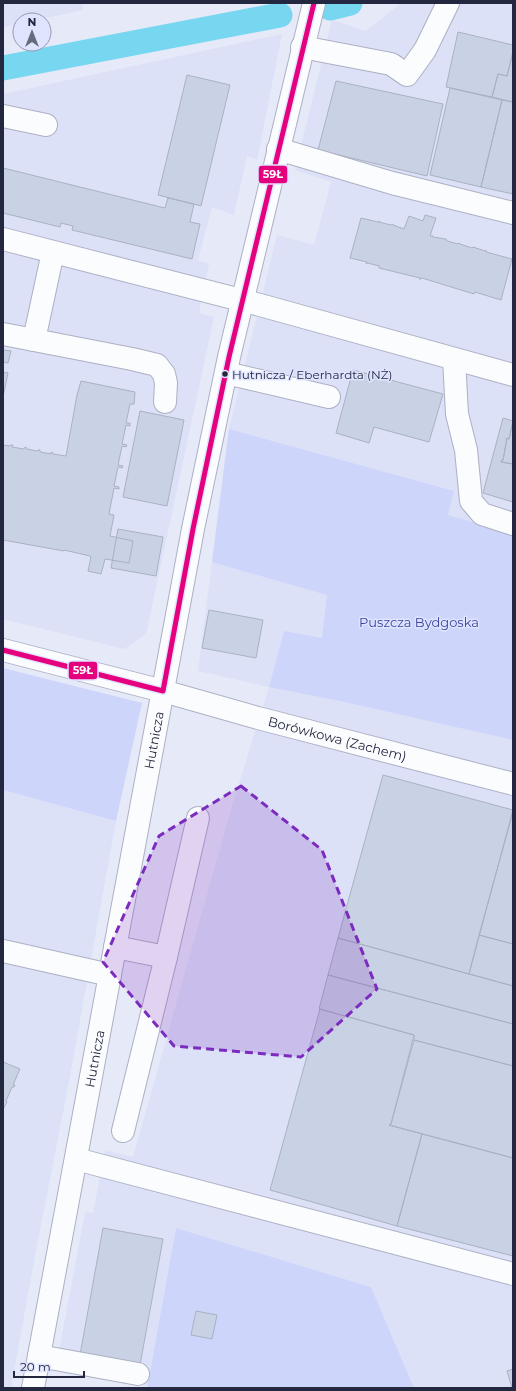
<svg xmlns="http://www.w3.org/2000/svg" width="516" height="1391" font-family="Montserrat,sans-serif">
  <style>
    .built { fill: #dce1f8 }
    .green { fill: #ced5fb }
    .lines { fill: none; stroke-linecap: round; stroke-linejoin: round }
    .canal { stroke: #77d7f1; stroke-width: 25 }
    .building { fill: #c9d2e4; stroke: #a9b1c2 }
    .minor-casing { stroke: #adb0c3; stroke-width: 24 }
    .minor { stroke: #fbfcfe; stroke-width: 22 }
    .bus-1-casing { stroke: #dfe4ff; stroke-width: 8 }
    .bus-1 { stroke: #e5007d; stroke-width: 5 }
    .marked { fill: #7b2cbf; fill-opacity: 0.2; stroke: #7b2cbf; stroke-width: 3; stroke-dasharray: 8 5; stroke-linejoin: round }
    .bus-dot { fill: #23273f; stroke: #dfe4ff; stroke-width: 1.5 }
    .labels { text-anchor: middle; stroke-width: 3; stroke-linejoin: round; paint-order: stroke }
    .bus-label { font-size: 12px; fill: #23273f; stroke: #dfe4ff; text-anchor: start }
    .park-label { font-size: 13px; fill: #3f42a2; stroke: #dfe4ff }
    .street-label { font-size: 13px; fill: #23273f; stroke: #dfe4ff }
    .line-badge { stroke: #dfe4ff; stroke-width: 1.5 }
    .badge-label { font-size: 11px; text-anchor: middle; font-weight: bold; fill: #fff }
  </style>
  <rect width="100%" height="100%" fill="#e6e9f8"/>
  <path class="built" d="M 3,3 L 83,3 L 83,10 L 37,20 L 20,20 L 20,24 L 3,27 Z
    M 401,3 L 513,3 L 513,1388 L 414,1388 L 371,1287 L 176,1228 L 147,1386 L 56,1367 L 85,1212 L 93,1213 L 105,1150 L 133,1157 L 232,806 L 269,687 L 198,671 L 229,429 L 277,235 L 314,245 L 331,182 L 295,170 L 332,20 L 366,31 Z
    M 282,34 L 257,160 L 247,156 L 234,215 L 212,207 L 198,260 L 209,264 L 199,313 L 214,317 L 146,634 L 124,649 L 3,619 L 3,94 Z
    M 3,790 L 116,821 L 68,1087 L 37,1245 L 11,1388 L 3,1388 Z"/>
  <path class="green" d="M 229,429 L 454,491 L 448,515 L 513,534 L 513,740 L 340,701 L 269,687 L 284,631 L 322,638 L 327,595 L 212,562 Z
    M 3,668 L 142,703 L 116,821 L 3,790 Z
    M 176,1228 L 371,1287 L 414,1388 L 147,1388 Z"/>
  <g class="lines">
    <path class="canal" d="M 330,8 L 350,3
      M 3,68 L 280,15"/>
  </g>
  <path class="building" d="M 458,32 L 513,45 L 513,52 L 507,76 L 498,74 L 492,97 L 446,87 Z
    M 513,52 L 513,102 L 492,97 L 498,74 L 507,76 Z
    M 187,75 L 230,85 L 201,206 L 158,195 Z
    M 336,81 L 443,104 L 427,176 L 318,150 Z
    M 450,88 L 502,100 L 481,187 L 430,175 Z
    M 502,100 L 513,102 L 513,194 L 481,187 Z
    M 3,168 L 165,208 L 168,198 L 194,204 L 190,222 L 200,224 L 192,259 L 72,230 L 73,226 L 61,223 L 60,227 L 3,213 Z
    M 425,215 L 436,218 L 430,236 L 433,236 L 433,237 L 446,239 L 447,241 L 458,244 L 459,243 L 460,244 L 472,248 L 473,247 L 485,251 L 486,250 L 486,252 L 512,259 L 501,300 L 475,292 L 474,294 L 422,278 L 421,279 L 419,279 L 420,278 L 379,268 L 379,266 L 368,263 L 366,264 L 367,262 L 350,258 L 361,218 L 378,222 L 380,221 L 379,222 L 391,225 L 393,224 L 393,225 L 404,229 L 409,216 L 423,221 Z
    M 3,350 L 11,351 L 8,363 L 3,362 Z
    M 353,370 L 443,394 L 429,442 L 374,427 L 369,443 L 336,433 Z
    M 3,372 L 8,373 L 3,397 Z
    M 81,381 L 135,392 L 134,404 L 130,404 L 126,423 L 130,423 L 130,426 L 126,425 L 122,444 L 127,445 L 126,447 L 122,446 L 118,465 L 123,466 L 122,468 L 118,467 L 114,486 L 119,487 L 119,489 L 114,488 L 109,514 L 114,515 L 110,536 L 133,541 L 129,563 L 105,559 L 101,574 L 88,571 L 91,557 L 90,556 L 64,550 L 64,551 L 3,540 L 3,445 L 10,446 L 11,445 L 13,445 L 12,447 L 24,449 L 25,447 L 27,448 L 27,449 L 37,451 L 38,450 L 40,450 L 40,452 L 51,454 L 51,452 L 53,453 L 53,454 L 66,456 L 77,395 Z
    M 140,411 L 184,420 L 167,506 L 123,497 Z
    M 503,418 L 513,421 L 509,439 L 507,438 L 503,460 L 502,460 L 501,462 L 513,464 L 513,502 L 483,493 Z
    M 513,421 L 513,464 L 501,462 L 502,460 L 503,460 L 507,438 L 509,439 Z
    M 118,529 L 163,537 L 156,576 L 111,568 Z
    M 209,610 L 263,620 L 256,658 L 202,648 Z
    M 383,775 L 513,810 L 469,974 L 338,938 Z
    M 513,812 L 513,944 L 479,935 Z
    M 479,935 L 513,944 L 513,986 L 469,974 Z
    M 338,938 L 513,986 L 513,1024 L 328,975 Z
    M 328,975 L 513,1024 L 513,1066 L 414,1040 L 414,1035 L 319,1009 Z
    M 320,1009 L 414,1035 L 391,1124 L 389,1125 L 422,1134 L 397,1226 L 270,1190 Z
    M 414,1040 L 513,1066 L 513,1158 L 389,1125 L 391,1124 Z
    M 3,1062 L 20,1069 L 13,1085 L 15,1085 L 14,1087 L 12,1087 L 6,1101 L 7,1102 L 3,1109 Z
    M 422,1134 L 513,1158 L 513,1256 L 397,1226 Z
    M 103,1228 L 163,1239 L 140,1365 L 80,1355 Z
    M 196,1311 L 217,1315 L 212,1339 L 191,1335 Z
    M 513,1369 L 513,1388 L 512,1388 L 507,1371 Z"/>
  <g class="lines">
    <defs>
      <g id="minor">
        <path d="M 302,47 L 391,64 L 407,75 L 425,50 L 448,3"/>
        <path d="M 3,116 L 46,125"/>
        <path d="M 278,149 L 392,183 L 513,213"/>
        <path d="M 3,239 L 260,305 L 513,375"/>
        <path d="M 53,252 L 34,340 L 132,359 L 157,365 L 164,374 L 166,383 L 165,402"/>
        <path d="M 3,334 L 34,340"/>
        <path d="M 454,359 L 457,414 L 466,450 L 471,501 L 482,514 L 513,524"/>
        <path d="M 226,373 L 329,397"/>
        <path id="s1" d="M 3,650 L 163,691 L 258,718 L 513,784"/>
        <path d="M 115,947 L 166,957 L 198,818"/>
        <path d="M 3,951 L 110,975"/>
        <path d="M 123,1131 L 166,957"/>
        <path d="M 76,1159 L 513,1274"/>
        <path d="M 39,1356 L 138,1374"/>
        <path id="s2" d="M 33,1388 L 193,529 L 229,357 L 314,3"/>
      </g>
    </defs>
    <use href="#minor" class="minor-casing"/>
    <use href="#minor" class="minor"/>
    <defs>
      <path id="bus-1" d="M 3,650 L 163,691
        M 163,691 L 193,529 L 229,357 L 314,3"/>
    </defs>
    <use href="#bus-1" class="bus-1-casing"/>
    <use href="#bus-1" class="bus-1"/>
  </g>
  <path class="marked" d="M 241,786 L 322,850 L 377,989 L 301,1057 L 174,1046 L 103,962 L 159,836 Z"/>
  <circle class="bus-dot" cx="225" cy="374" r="3.5"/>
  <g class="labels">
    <g class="bus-label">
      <text x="232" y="379">Hutnicza / Eberhardta (NŻ)</text>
    </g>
    <g class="park-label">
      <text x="419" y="627">Puszcza Bydgoska</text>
    </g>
    <g class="street-label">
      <text dy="5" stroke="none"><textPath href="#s1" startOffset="346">Borówkowa (Zachem)</textPath></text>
      <text dy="5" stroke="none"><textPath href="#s2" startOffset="659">Hutnicza</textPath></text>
      <text dy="5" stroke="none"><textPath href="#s2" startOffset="335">Hutnicza</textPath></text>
    </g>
  </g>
  <g class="line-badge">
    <rect x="258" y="165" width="30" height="19" rx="4" fill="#e5007d"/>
    <rect x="68" y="661" width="30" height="19" rx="4" fill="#e5007d"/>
  </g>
  <g class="badge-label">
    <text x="273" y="178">59Ł</text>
    <text x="83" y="674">59Ł</text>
  </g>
  <rect width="516" height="1391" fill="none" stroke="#23273f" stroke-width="8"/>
  <g transform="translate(32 32)"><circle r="19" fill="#dfe4ff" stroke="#9498b2"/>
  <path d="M0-3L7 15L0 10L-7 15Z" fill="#676b80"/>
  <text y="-6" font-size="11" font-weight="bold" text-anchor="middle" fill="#23273f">N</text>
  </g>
  <path d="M14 1371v6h70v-6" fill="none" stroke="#23273f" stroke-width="2"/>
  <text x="20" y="1371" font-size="12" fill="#23273f" stroke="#dfe4ff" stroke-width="3" paint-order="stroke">20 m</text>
</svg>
